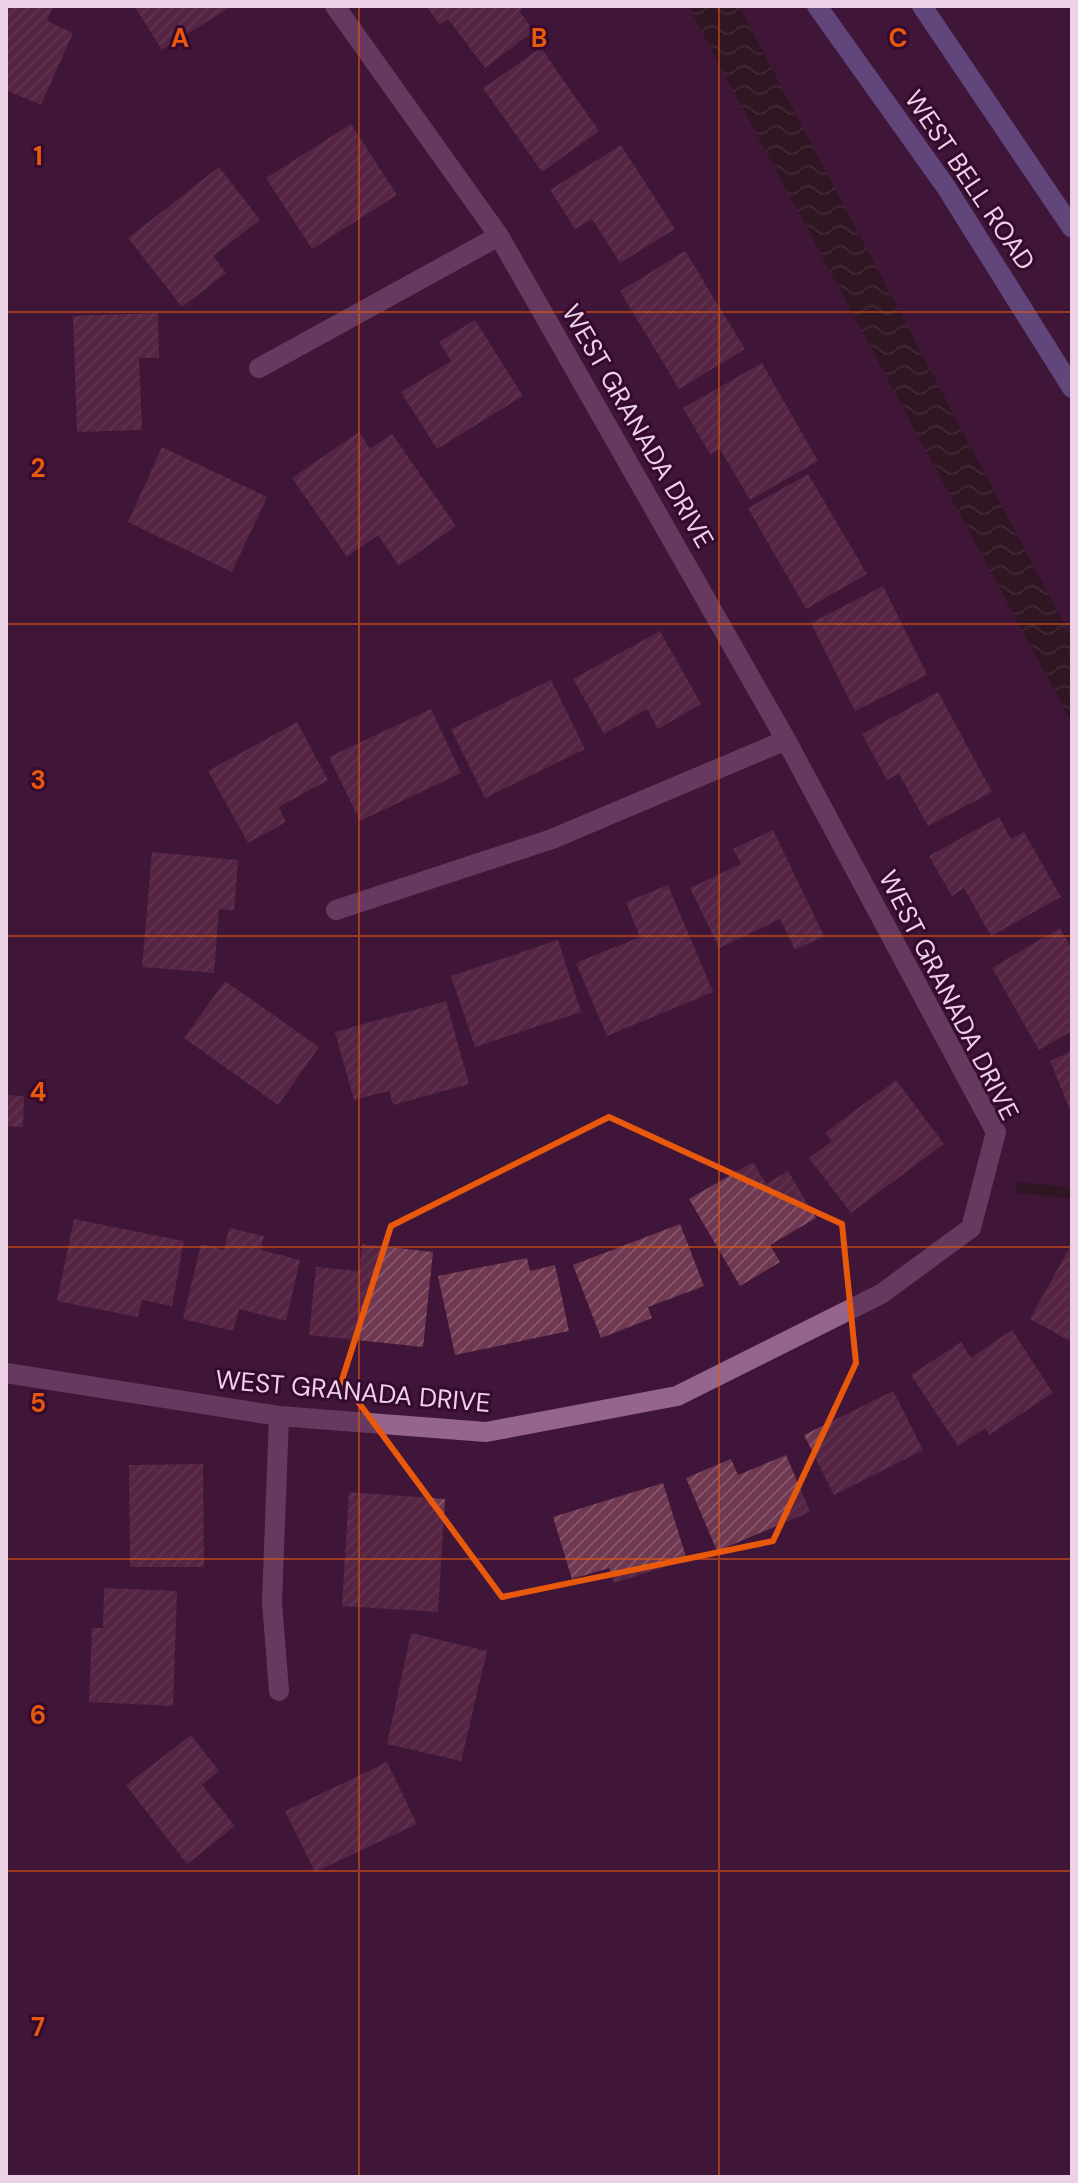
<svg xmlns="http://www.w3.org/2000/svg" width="1078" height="2183" font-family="'DM Sans',sans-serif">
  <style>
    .water { fill: url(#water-waves) }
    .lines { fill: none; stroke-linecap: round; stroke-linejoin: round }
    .stream { stroke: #1d1807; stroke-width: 11 }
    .building { fill: url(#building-hatch) }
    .minor { stroke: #96658c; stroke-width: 20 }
    .primary { stroke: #8b82cc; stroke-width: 20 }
    .marked { fill: none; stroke: #e8590c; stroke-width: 6; stroke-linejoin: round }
    .grid { fill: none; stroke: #e8590c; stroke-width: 2; stroke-opacity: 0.55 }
    .labels { text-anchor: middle; stroke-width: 6; stroke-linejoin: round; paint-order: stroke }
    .street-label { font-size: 26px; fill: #edd1e6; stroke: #340a2e }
    .grid-label { font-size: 26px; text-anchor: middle; font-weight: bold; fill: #e8590c; stroke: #340a2e; stroke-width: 6; stroke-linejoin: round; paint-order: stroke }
  </style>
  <defs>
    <pattern id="water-waves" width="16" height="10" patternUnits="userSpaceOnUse" patternTransform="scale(2)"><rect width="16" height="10" fill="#1d1807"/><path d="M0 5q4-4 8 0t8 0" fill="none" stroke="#3e392b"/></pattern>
    <pattern id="building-hatch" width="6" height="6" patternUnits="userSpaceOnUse" patternTransform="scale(2)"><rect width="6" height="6" fill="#6f3850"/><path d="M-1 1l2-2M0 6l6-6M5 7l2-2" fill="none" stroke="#845469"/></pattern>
  </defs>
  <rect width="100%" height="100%" fill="#3f1539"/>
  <path class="water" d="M 688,6 L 739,6 L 1072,639 L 1072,724 Z"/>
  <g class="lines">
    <path class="stream" d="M 1021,1188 L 1072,1193"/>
  </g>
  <path class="building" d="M 6,6 L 53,6 L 47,21 L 73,33 L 41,105 L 6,90 Z
    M 134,6 L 232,6 L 162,50 Z
    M 426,6 L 525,6 L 519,11 L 534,31 L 485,68 L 448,19 L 440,25 Z
    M 541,48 L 599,131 L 542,172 L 483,88 Z
    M 351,124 L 397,195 L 312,249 L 266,178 Z
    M 621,145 L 675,229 L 620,263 L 592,219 L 575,229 L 550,190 Z
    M 219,167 L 260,220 L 213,256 L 226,273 L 182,307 L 128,238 Z
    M 685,251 L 745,349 L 679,389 L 620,291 Z
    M 158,313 L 159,358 L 139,358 L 142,430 L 77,432 L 73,316 Z
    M 475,320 L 523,396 L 437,449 L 401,392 L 451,361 L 439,342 Z
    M 762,363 L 818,461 L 750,500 L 720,449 L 710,454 L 683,408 Z
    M 359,432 L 370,449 L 392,434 L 456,526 L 399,566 L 378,535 L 347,557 L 292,478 Z
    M 162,447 L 267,497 L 232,572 L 128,522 Z
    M 808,474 L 867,574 L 806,609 L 748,508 Z
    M 883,586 L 927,675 L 855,711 L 811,623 Z
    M 660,631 L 701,704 L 658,729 L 647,709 L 604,734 L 573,679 Z
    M 551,680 L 585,749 L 485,798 L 451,729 Z
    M 938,692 L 992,792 L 928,826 L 899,774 L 887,780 L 862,734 Z
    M 431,709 L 461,773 L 360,821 L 329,757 Z
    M 297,722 L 328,780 L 279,807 L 286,822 L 248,843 L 208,771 Z
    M 999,817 L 1011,839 L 1024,832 L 1061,897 L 991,936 L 964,888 L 952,896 L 929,856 Z
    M 773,830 L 824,936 L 795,950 L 780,919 L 719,948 L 690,888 L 741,864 L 733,849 Z
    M 152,852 L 238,860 L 234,910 L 219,909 L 214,973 L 142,967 Z
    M 668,885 L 713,992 L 607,1036 L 576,963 L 640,937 L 626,902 Z
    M 1060,928 L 1072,949 L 1072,1031 L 1039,1050 L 992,968 Z
    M 558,940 L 581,1012 L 475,1047 L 451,976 Z
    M 225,981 L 319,1047 L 278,1105 L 184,1038 Z
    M 446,1001 L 469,1084 L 393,1105 L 389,1091 L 354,1100 L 335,1032 Z
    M 1072,1051 L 1072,1115 L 1050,1061 Z
    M 896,1080 L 944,1144 L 851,1213 L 809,1158 L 832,1141 L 825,1133 Z
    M 6,1095 L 24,1096 L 23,1127 L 6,1126 Z
    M 753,1162 L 766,1184 L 788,1171 L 816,1218 L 770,1245 L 780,1262 L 740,1286 L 689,1199 Z
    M 74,1219 L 184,1241 L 172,1306 L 142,1300 L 138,1317 L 57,1301 Z
    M 680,1224 L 704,1286 L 648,1307 L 652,1318 L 601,1338 L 573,1265 Z
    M 229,1228 L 264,1236 L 261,1250 L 300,1260 L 286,1321 L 239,1309 L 233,1331 L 183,1319 L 201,1244 L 224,1250 Z
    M 1072,1243 L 1072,1342 L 1030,1319 Z
    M 362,1244 L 433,1252 L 423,1347 L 309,1335 L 316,1267 L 359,1271 Z
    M 527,1258 L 530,1271 L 555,1265 L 569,1331 L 455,1355 L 438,1276 Z
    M 1012,1330 L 1053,1393 L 989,1435 L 985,1428 L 958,1446 L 911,1375 L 961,1342 L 971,1358 Z
    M 893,1391 L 923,1450 L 834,1495 L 804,1435 Z
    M 786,1455 L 810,1512 L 717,1551 L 686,1478 L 731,1459 L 738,1475 Z
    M 203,1464 L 204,1567 L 130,1567 L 129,1465 Z
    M 663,1483 L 687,1560 L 614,1583 L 609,1568 L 572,1579 L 553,1517 Z
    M 349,1492 L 445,1499 L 438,1612 L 342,1606 Z
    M 104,1588 L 177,1591 L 173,1706 L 89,1702 L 92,1628 L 103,1628 Z
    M 411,1633 L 487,1651 L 461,1761 L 387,1744 Z
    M 191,1735 L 219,1771 L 202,1785 L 235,1826 L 187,1864 L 126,1785 Z
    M 387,1762 L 417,1824 L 315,1872 L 285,1811 Z"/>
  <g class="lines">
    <path class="minor" d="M 259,368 L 499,236
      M 336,910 L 552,839 L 786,740
      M 6,1373 L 279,1416 L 486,1432 L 677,1396 L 881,1294 L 971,1228 L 996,1132 L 786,740 L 499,236 L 335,6
      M 279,1416 L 272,1602 L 279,1691"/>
    <path class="primary" d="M 817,6 L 946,187 L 1072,388
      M 922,6 L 1072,228"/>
  </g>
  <path d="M0 0H1078V2183H0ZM 609,1117 L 842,1224 L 856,1363 L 773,1541 L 502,1597 L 342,1380 L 391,1226 Z" fill="#3f1539" fill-opacity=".55" fill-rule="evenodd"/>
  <path class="marked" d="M 609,1117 L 842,1224 L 856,1363 L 773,1541 L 502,1597 L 342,1380 L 391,1226 Z"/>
  <path class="grid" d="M 359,6 L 359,2177M 719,6 L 719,2177M 6,312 L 1072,312M 6,624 L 1072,624M 6,936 L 1072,936M 6,1247 L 1072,1247M 6,1559 L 1072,1559M 6,1871 L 1072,1871"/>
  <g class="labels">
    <g class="street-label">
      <text transform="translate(970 180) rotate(56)" y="9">WEST BELL ROAD</text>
      <text transform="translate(638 426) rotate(60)" y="9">WEST GRANADA DRIVE</text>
      <text transform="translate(949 995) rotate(63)" y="9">WEST GRANADA DRIVE</text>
      <text transform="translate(353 1391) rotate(5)" y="9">WEST GRANADA DRIVE</text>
    </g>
  </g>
  <g class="grid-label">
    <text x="180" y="47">A</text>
    <text x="539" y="47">B</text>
    <text x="898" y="47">C</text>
    <text x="38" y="165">1</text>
    <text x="38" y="477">2</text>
    <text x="38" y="789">3</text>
    <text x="38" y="1101">4</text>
    <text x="38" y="1412">5</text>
    <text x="38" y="1724">6</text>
    <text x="38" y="2036">7</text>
  </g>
  <rect width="1078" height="2183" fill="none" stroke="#edd1e6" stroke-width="16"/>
</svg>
